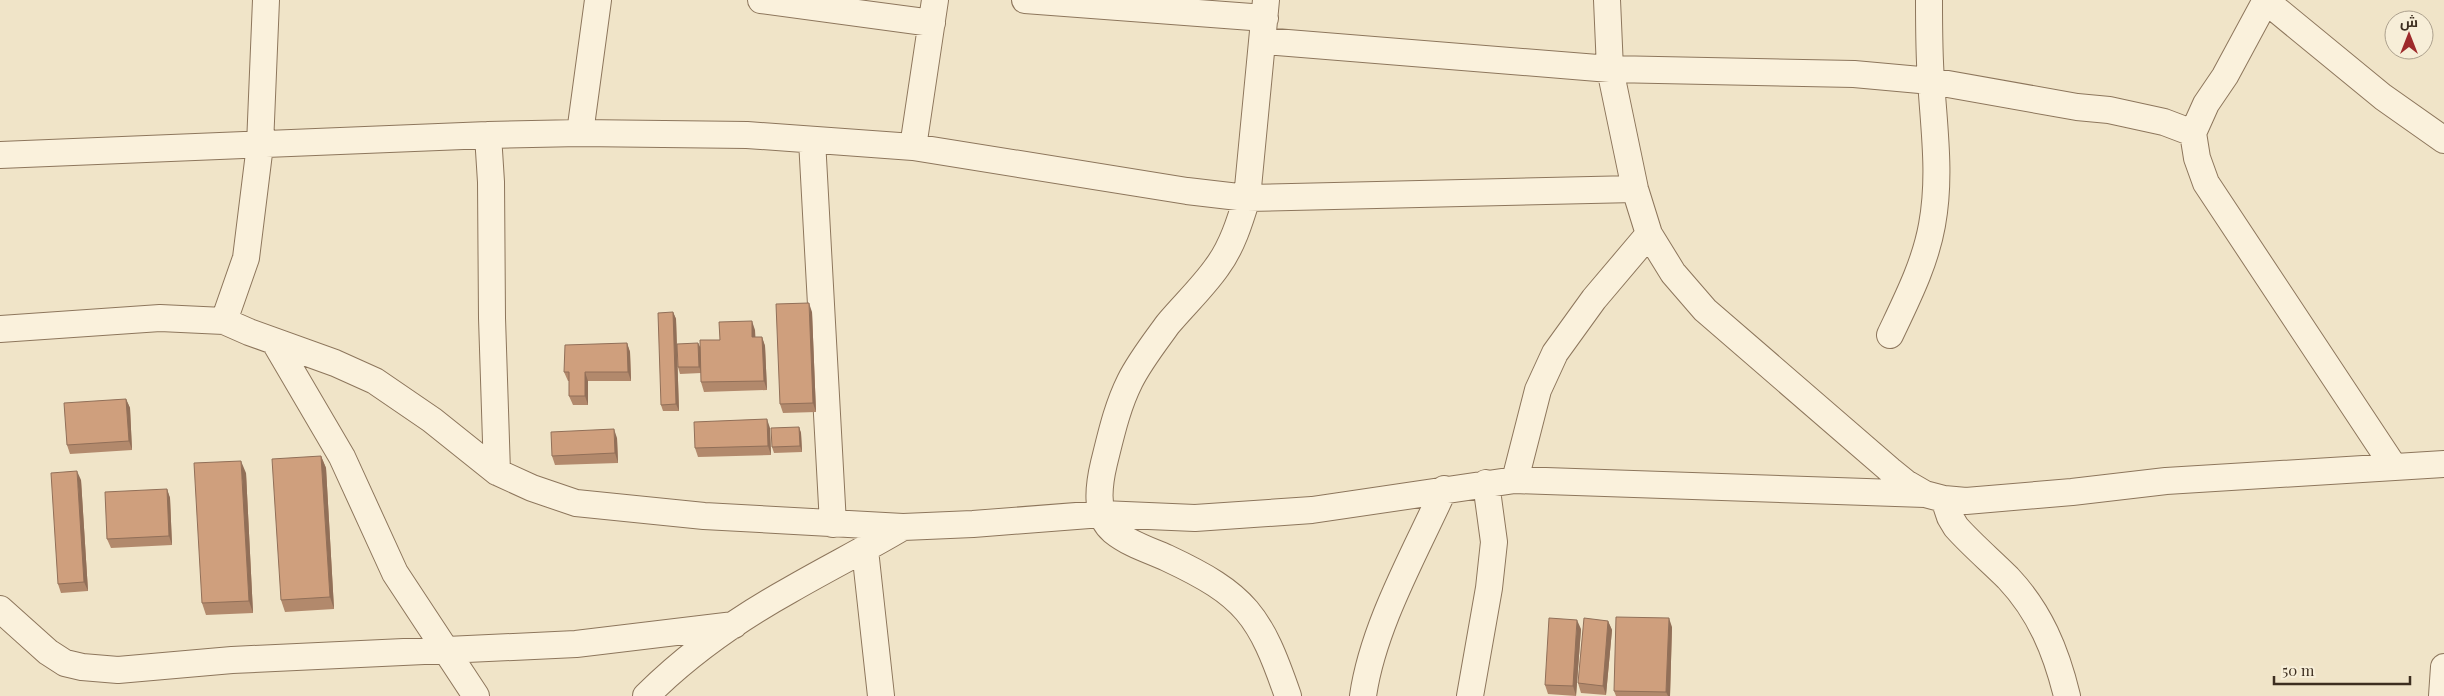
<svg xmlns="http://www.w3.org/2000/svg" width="2444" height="696" font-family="'Playfair Display',Cairo,serif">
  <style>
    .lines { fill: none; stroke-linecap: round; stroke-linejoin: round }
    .minor-casing { stroke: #8d765c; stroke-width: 28 }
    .minor { stroke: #faf1dc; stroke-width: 26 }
    .wall { fill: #b2896c }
    .shaded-wall { fill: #916f58 }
    .building { fill: #cf9f7d; stroke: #916f58 }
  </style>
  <rect width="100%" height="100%" fill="#f0e4c8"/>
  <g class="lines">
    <defs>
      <path id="minor" d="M 761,0 L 932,23
        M 1025,0 L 1265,18
        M 1266,0 L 1247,198 C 1240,221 1232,247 1217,267 C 1203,287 1184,305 1168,324 C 1155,342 1140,361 1130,381 C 1117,407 1111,435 1104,463 C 1099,484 1094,515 1113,531 C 1129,544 1149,550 1167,558 C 1246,595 1260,615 1288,696
        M 1607,0 L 1610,69 L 1635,189 L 1649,234 L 1673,273 L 1705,310 L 1890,470 L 1906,483 L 1925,494 L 1944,499 L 1966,501 L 2072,492 L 2166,481 L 2444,464
        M 2266,0 L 2225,76 L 2206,104 L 2193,133 L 2197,158 L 2206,183 L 2394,467
        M 2266,1 L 2383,97 L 2444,140
        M 1263,41 L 1610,69 L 1854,74 L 1931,81 L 2077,107 L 2109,110 L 2164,122 L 2193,133
        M 580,133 L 598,0
        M 488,135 L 491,182 L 492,318 L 497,472
        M 812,140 L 833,524
        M 913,147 L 935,0
        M 0,155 L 488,135 L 580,133 L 747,135 L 913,147 L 1187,191 L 1247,198 L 1635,189
        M 224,321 L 246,258 L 260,145 L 266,0
        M 0,329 L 160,318 L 224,321 L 249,332 L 335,363 L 375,381 L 432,420 L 497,472 L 532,488 L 576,503 L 704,516 L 903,527 L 973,524 L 1102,514 L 1195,518 L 1312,510 L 1515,480 L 1925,494
        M 1890,335 C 1907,299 1925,264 1932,225 C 1941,176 1934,129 1931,80 C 1929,54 1929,27 1929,0
        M 274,341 L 342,457 L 395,573 L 476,696
        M 1515,480 L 1538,390 L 1555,353 L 1594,299 L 1649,234
        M 1944,499 L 1950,517 L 1956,527 C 1972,545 1991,561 2008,578 C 2040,612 2056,651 2067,696
        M 865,550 L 881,696
        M 0,609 L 48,652 L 65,663 L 82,667 L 118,670 L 232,660 L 576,644 L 734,625
        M 646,696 C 688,654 738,619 790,590 C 828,568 866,549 903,527
        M 1363,696 C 1373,626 1415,553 1444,489
        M 1470,696 L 1489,588 L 1494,542 L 1486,483
        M 2442,696 L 2444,667"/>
    </defs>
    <use href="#minor" class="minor-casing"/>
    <use href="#minor" class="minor"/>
  </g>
  <path class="wall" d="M 673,312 L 676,319 L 679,411 L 663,411 L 661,405 Z
    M 812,312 L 816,412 L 783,413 L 780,404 Z
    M 755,330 L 755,337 L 762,337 L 765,346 L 767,390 L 704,392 L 701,382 L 701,373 L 680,374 L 678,367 L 698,343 L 700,347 L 720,340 Z
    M 627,343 L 630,352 L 631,381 L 588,381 L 588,405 L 573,405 L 569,396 L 569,381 L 568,381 L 564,372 Z
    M 126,399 L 130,408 L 132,450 L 70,454 L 67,445 Z
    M 799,427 L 801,433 L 802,452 L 774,453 L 772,447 Z
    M 770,428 L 771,455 L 698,457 L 695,448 Z
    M 617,438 L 618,463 L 555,465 L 552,456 Z
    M 321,456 L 326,468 L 334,609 L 285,612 L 281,600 Z
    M 246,473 L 253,613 L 206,615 L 202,603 Z
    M 81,480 L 88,591 L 61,593 L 58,584 Z
    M 167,489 L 170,498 L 172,545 L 111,548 L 107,539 Z
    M 1608,621 L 1612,630 L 1606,695 L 1581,693 L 1578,683 Z
    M 1672,627 L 1670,696 L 1616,696 L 1614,691 Z
    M 1581,629 L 1576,696 L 1548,694 L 1545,685 Z"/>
  <path class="shaded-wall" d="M 809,303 L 812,312 L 816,412 L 813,403 Z
    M 673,312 L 676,319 L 679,411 L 676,404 Z
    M 752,321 L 755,330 L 756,347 L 752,337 Z
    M 762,337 L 765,346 L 767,390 L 764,381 Z
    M 627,343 L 630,352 L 631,381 L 628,372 Z
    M 698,343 L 701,349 L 702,373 L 699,367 Z
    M 585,372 L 588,381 L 588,405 L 585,396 Z
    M 126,399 L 130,408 L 132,450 L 129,441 Z
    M 767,419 L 770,428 L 771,455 L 768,446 Z
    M 799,427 L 801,433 L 802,452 L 800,446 Z
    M 614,429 L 617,438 L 618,463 L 615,453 Z
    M 321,456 L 326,468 L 334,609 L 330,597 Z
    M 241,461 L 246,473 L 253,613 L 249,601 Z
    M 77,471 L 81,480 L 88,591 L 84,582 Z
    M 167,489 L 170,498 L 172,545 L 169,536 Z
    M 1669,618 L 1672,627 L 1670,696 L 1668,696 L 1666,692 Z
    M 1577,620 L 1581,629 L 1576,696 L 1573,686 Z
    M 1608,621 L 1612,630 L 1606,695 L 1603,686 Z"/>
  <path class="building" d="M 809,303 L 813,403 L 780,404 L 776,304 Z
    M 673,312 L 676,404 L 661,405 L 658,313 Z
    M 752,321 L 752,337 L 762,337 L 764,381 L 701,382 L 700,340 L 720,340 L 719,322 Z
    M 627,343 L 628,372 L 585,372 L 585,396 L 569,396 L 569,372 L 564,372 L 565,345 Z
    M 698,343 L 699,367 L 678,367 L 677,344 Z
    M 126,399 L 129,441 L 67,445 L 64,403 Z
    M 767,419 L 768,446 L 695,448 L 694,422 Z
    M 799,427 L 800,446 L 772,447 L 771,428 Z
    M 614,429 L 615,453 L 552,456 L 551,432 Z
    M 321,456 L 330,597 L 281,600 L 272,459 Z
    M 241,461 L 249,601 L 202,603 L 194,463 Z
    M 77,471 L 84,582 L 58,584 L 51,473 Z
    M 167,489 L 169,536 L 107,539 L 105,492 Z
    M 1616,617 L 1669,618 L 1666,692 L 1614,691 Z
    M 1549,618 L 1577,620 L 1573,686 L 1545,685 Z
    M 1584,618 L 1608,621 L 1603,686 L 1578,683 Z"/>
  <g transform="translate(2409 35)"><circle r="24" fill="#f7eed8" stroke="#ada18e"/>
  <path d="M0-4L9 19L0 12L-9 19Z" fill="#9e2a2b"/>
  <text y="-8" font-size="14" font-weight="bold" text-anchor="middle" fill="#3d2e20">ش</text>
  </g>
  <path d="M2274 676v8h136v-8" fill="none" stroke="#3d2e20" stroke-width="2.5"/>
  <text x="2282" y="676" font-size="15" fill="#3d2e20" stroke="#f7eed8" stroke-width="4" paint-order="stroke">50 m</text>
</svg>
